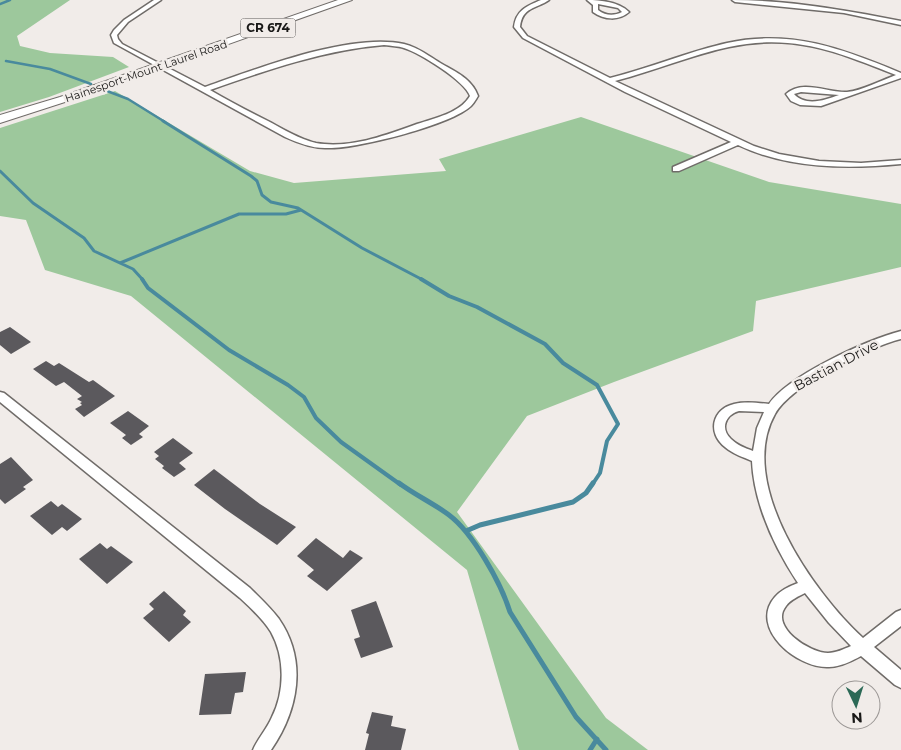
<svg xmlns="http://www.w3.org/2000/svg" width="901" height="750" font-family="Montserrat,sans-serif">
  <style>
    .green { fill: #9dc89c }
    .lines { fill: none; stroke-linecap: round; stroke-linejoin: round }
    .stream-far3 { stroke: #498a9d; stroke-width: 2.5 }
    .stream-far2 { stroke: #498a9d; stroke-width: 3 }
    .stream-far1 { stroke: #498a9d; stroke-width: 4 }
    .stream { stroke: #498a9d; stroke-width: 5 }
    .building { fill: #5b595d }
    .minor-casing { stroke: #706c69; stroke-width: 3 }
    .primary-casing { stroke: #706c69; stroke-width: 2 }
    .minor { fill: #fff; fill-rule: evenodd }
    .primary { fill: #fff; fill-rule: evenodd }
    .labels { text-anchor: middle; stroke-width: 5; stroke-linejoin: round; paint-order: stroke }
    .far-street-label { font-size: 11px; fill: #191817; stroke: #f1ece9 }
    .shield { fill: #f1ece9; stroke: #5a5856; stroke-width: 1 }
    .shield-label { font-size: 12px; font-weight: bold; fill: #191817 }
    .street-label { font-size: 14px; fill: #191817; stroke: #f1ece9 }
  </style>
  <rect width="100%" height="100%" fill="#f1ece9"/>
  <path class="green" d="M 0,0 L 70,0 L 17,36 L 20,46 L 50,53 L 113,57 L 129,67 L 49,97 L 0,112 Z
    M 115,91 L 250,171 L 294,183 L 446,171 L 439,159 L 581,117 L 769,182 L 901,204 L 901,267 L 756,301 L 753,331 L 614,382 L 527,416 L 457,512 L 606,718 L 648,750 L 519,750 L 467,570 L 131,296 L 45,270 L 26,220 L 0,216 L 0,128 Z"/>
  <g class="lines">
    <path class="stream-far3" d="M 0,4 L 10,0
      M 6,61 L 50,69 L 91,84
      M 107,91 L 128,99 L 165,122"/>
    <path class="stream-far2" d="M 163,121 L 251,176 L 257,181 L 262,195 L 271,202 L 298,208 L 362,248 L 423,280
      M 0,171 L 33,203 L 84,238 L 94,251 L 133,269 L 143,280
      M 120,263 L 239,214 L 286,214 L 301,210"/>
    <path class="stream-far1" d="M 142,279 L 148,288 L 229,350 L 288,385 L 304,397 L 316,418 L 341,442 L 401,485
      M 421,279 L 449,296 L 477,307 L 545,344 L 563,363 L 597,385 L 618,424 L 607,441 L 600,473 L 592,485"/>
    <path class="stream" d="M 399,483 C 415,495 433,503 449,515 C 473,533 501,583 510,612 L 576,717 L 606,750
      M 466,531 L 480,525 L 573,502 L 586,493 L 593,483
      M 590,750 L 597,739"/>
  </g>
  <path class="building" d="M 10,327 L 31,342 L 11,354 L 0,345 L 0,332 Z
    M 46,361 L 54,366 L 59,363 L 89,382 L 93,380 L 115,396 L 84,417 L 75,409 L 82,405 L 80,403 L 82,402 L 77,399 L 82,396 L 64,382 L 56,386 L 33,369 Z
    M 128,411 L 149,426 L 139,434 L 143,437 L 131,445 L 122,438 L 126,435 L 110,423 Z
    M 173,438 L 193,453 L 179,463 L 186,469 L 174,477 L 162,468 L 164,466 L 155,459 L 159,456 L 154,452 Z
    M 11,457 L 33,480 L 23,487 L 26,489 L 5,504 L 0,499 L 0,464 Z
    M 214,469 L 260,504 L 296,527 L 277,545 L 225,509 L 194,485 Z
    M 51,501 L 58,507 L 62,504 L 82,519 L 67,531 L 62,527 L 52,535 L 30,516 Z
    M 316,538 L 343,558 L 350,550 L 363,558 L 327,591 L 307,576 L 314,570 L 297,556 Z
    M 100,543 L 107,549 L 111,546 L 133,562 L 107,584 L 79,559 Z
    M 164,591 L 186,611 L 183,615 L 191,622 L 169,642 L 143,618 L 154,609 L 149,604 Z
    M 376,601 L 393,647 L 361,658 L 354,639 L 360,637 L 351,610 Z
    M 246,672 L 243,692 L 235,693 L 231,714 L 199,715 L 205,674 Z
    M 372,712 L 393,716 L 391,726 L 406,729 L 401,750 L 365,750 L 369,734 L 366,733 Z"/>
  <g class="lines">
    <defs>
      <path id="minor" d="M 154,0 L 161,0 L 128,22 L 117,35 L 118,39 L 122,44 L 205,87 C 256,69 351,32 404,44 C 418,47 430,57 442,64 C 456,72 472,79 478,96 C 476,99 474,103 471,106 C 451,125 354,150 325,148 C 311,148 298,143 285,137 L 114,43 L 111,35 L 114,30 L 124,20 ZM 384,45 C 391,46 398,46 404,48 C 420,53 465,81 470,96 C 460,113 435,118 417,124 C 387,135 350,149 316,143 C 299,139 283,129 268,121 C 248,111 229,101 210,90 C 267,70 324,50 384,45 Z
        M 541,0 L 549,0 C 536,9 522,7 520,27 L 527,36 L 610,78 C 650,68 687,52 727,43 C 791,29 843,49 901,73 L 901,78 L 821,106 L 800,105 L 791,101 L 786,94 C 803,79 828,93 847,92 C 861,91 882,80 896,75 C 838,52 793,33 729,47 C 691,55 654,71 615,81 L 754,146 L 779,154 L 819,161 L 861,163 L 901,160 L 901,164 C 847,169 788,169 738,145 L 679,171 L 673,171 L 673,167 L 731,142 L 625,92 L 523,38 L 514,27 C 516,10 527,6 541,0 ZM 801,92 L 839,95 C 825,100 806,107 794,94 Z
        M 587,0 C 601,0 619,2 629,12 C 619,21 604,20 593,12 L 593,5 ZM 598,4 L 618,8 L 622,12 C 614,16 606,16 598,10 Z
        M 732,0 C 789,0 846,10 901,21 L 901,25 L 844,13 L 735,2 Z
        M 901,331 L 901,339 C 869,347 791,385 775,414 C 736,483 813,592 863,638 L 896,612 L 901,610 L 901,626 L 874,647 L 901,670 L 901,688 L 895,685 L 861,656 C 852,661 840,667 829,667 C 798,669 748,628 775,597 C 781,590 790,586 798,583 C 775,548 754,504 752,461 C 743,457 733,454 725,447 C 707,433 712,409 734,404 C 746,401 758,403 769,404 C 789,375 867,340 901,331 ZM 739,411 L 764,412 L 757,428 L 753,451 C 745,448 737,445 731,439 C 720,429 725,415 739,411 ZM 805,593 L 829,623 L 851,646 C 844,649 836,653 828,653 C 810,653 769,627 786,606 C 790,600 799,596 805,593 Z
        M 0,392 L 4,393 L 250,588 C 260,598 271,608 279,619 C 308,661 298,711 271,750 L 253,750 C 258,738 267,729 272,717 C 285,691 285,657 271,632 C 263,619 251,608 240,598 L 0,402 Z"/>
      <path id="primary" d="M 338,0 L 352,0 L 68,101 L 0,123 L 0,115 L 60,97 Z"/>
    </defs>
    <use href="#minor" class="minor-casing"/>
    <use href="#primary" class="primary-casing"/>
    <use href="#minor" class="minor"/>
    <use href="#primary" class="primary"/>
  </g>
  <g class="labels">
    <g class="far-street-label">
      <text transform="translate(146 71) rotate(-19)" y="4">Hainesport-Mount Laurel Road</text>
    </g>
    <rect class="shield" x="240.5" y="18.5" width="55" height="19" rx="4"/>
    <g class="shield-label">
      <text x="268" y="32">CR 674</text>
    </g>
    <g class="street-label">
      <text transform="translate(836 365) rotate(-28)" y="5">Bastian Drive</text>
    </g>
  </g>
  <g transform="translate(856 705) rotate(176)"><circle r="24" fill="#f1ece9" stroke="#9b9795"/>
  <path d="M0-4L9 19L0 12L-9 19Z" fill="#2c6956"/>
  <text y="-8" font-size="14" font-weight="bold" text-anchor="middle" fill="#191817">N</text>
  </g>
</svg>
